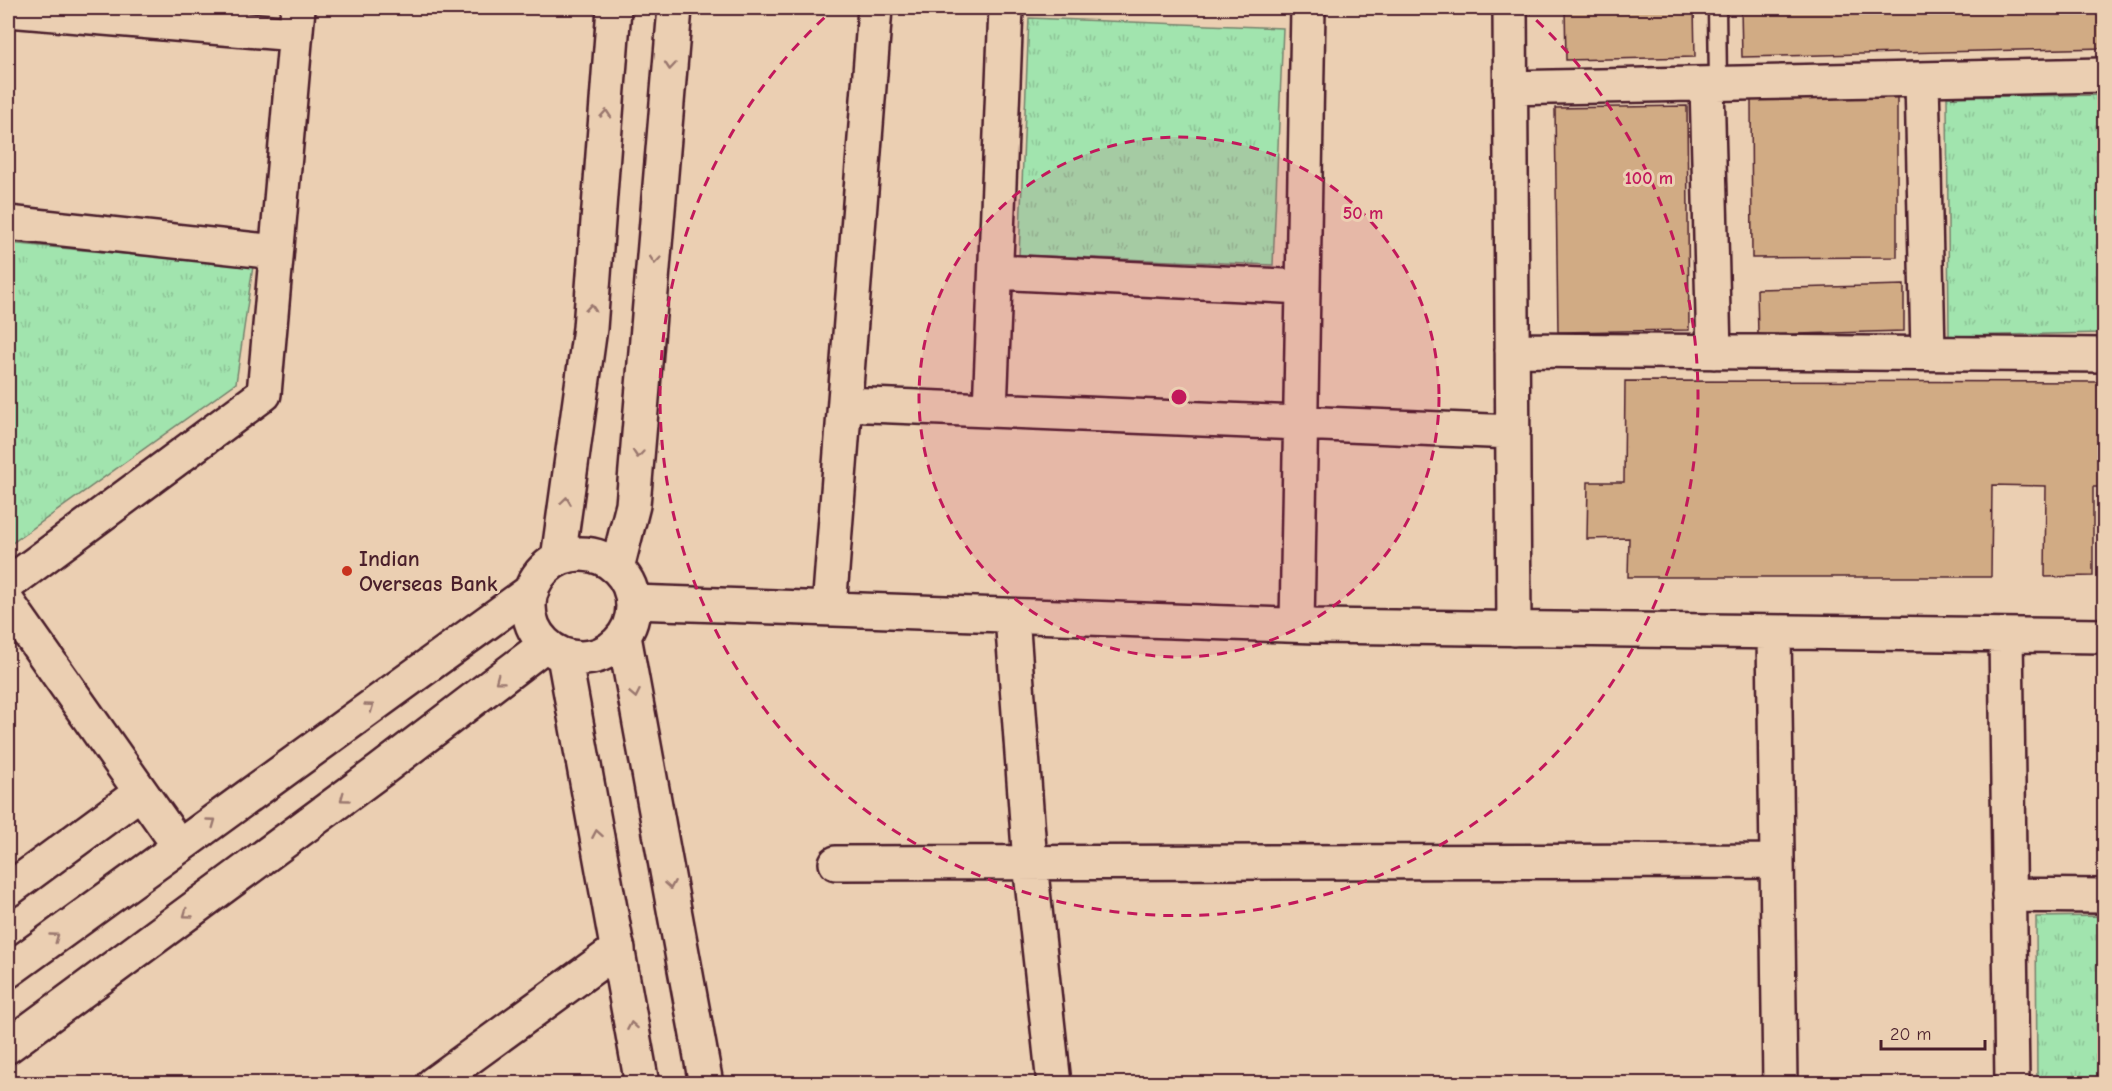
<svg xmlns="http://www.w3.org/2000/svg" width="2112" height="1091" font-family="'Comic Neue',sans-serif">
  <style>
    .park { fill: url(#park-tufts); stroke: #76826c; stroke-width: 1.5 }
    .building { fill: #d1ab84; stroke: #4a1f2b; stroke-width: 1.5 }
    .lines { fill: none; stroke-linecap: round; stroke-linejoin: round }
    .service-casing { stroke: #4a1f2b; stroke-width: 21 }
    .minor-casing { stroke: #4a1f2b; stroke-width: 38 }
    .tertiary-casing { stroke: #4a1f2b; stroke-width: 38 }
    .service { stroke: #ebcfb2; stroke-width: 16 }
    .minor { stroke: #ebcfb2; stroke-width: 33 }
    .tertiary { stroke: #ebcfb2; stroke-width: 33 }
    .oneway { stroke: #9a776e }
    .ring { fill: none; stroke: #c2185b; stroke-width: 3; stroke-dasharray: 10 8 }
    .poi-dot { fill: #c8321e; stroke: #ebcfb2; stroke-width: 2 }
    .labels { text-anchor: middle; stroke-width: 6; stroke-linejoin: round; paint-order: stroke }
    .poi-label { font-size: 22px; font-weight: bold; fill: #4a1f2b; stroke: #ebcfb2; text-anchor: start }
    .centre { fill: #c2185b; stroke: #ebcfb2; stroke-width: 3 }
    .ring-label { font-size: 18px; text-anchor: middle; font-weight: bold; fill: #c2185b; stroke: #ebcfb2; stroke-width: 6; stroke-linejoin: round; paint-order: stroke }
  </style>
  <defs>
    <pattern id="park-tufts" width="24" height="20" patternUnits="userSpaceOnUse" patternTransform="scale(1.5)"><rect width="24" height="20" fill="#a1e4ae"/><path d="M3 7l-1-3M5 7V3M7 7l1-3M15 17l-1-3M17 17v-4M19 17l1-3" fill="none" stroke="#8cc396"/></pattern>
  </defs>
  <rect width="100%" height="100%" fill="#ebcfb2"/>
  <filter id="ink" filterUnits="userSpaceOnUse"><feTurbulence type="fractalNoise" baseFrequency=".0167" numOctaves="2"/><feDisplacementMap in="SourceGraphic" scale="12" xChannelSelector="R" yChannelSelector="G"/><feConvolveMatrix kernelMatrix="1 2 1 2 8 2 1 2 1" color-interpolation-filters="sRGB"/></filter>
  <g filter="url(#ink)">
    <path class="park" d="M 1029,18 L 1283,28 L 1273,265 L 1019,255 Z
      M 2104,95 L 2104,333 L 1949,336 L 1947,97 Z
      M 8,243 L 253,266 L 236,383 L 8,546 Z
      M 2104,916 L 2104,1083 L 2037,1083 L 2036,917 Z"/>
    <path class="building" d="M 1565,8 L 1694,8 L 1695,57 L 1566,60 Z
      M 1741,8 L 2104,8 L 2104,48 L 1742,57 Z
      M 1897,97 L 1897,257 L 1752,258 L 1751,98 Z
      M 1687,106 L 1689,330 L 1558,332 L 1555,108 Z
      M 1904,285 L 1904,331 L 1758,335 L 1757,289 Z
      M 1625,381 L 2104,382 L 2104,487 L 2093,487 L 2093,576 L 2045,577 L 2046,486 L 1992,485 L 1991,577 L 1628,577 L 1629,538 L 1587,539 L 1588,482 L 1624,482 Z"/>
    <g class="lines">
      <defs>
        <path id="service" d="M 1717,8 L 1718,84"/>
        <path id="minor" d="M 1510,8 L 1514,629
          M 8,10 L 295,34
          M 1922,79 L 1928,353
          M 1707,84 L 1714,352
          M 1510,88 L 2104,75
          M 8,223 L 276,252
          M 996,272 L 1303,287
          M 1512,350 L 2104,355
          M 845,404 L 1513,432
          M 990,410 L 1006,8
          M 8,584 L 264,394 L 298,8
          M 633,602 L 1315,626 L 2104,636
          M 8,603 L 179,846
          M 829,609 L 875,8
          M 1012,616 L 1030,863 L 1054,1084
          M 1297,625 L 1308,8
          M 1774,633 L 1780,1084
          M 2006,635 L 2012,1084
          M 836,863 L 1777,861
          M 8,890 L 141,792
          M 2009,895 L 2104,896
          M 433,1084 L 618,949"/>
        <path id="tertiary" d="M529 606a52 52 0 1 1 104 0a52 52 0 1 1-104 0Z
          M 558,559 L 590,328 L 614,8
          M 617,568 L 633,505 L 675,8
          M 624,636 L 706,1084
          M 564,656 L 642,1084
          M 8,971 L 532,590
          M 8,1046 L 381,770 L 545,645"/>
      </defs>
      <use href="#service" class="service-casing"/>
      <use href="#minor" class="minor-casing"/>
      <use href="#tertiary" class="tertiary-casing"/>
      <use href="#service" class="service"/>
      <use href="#minor" class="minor"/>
      <use href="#tertiary" class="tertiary"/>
    </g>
    <defs><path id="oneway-chevron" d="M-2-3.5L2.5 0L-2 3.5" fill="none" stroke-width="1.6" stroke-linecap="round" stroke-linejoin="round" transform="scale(1.5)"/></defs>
    <g class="oneway">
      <use href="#oneway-chevron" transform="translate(670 66) rotate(95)"/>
      <use href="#oneway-chevron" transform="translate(606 114) rotate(-86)"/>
      <use href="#oneway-chevron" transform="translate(655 260) rotate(95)"/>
      <use href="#oneway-chevron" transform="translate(591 308) rotate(-86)"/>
      <use href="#oneway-chevron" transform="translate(638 454) rotate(95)"/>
      <use href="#oneway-chevron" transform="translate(566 501) rotate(-82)"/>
      <use href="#oneway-chevron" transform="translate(499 680) rotate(143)"/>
      <use href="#oneway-chevron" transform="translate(635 694) rotate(79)"/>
      <use href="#oneway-chevron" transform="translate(370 707) rotate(-36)"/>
      <use href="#oneway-chevron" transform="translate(344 798) rotate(144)"/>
      <use href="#oneway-chevron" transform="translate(212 822) rotate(-36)"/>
      <use href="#oneway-chevron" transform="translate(597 834) rotate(-100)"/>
      <use href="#oneway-chevron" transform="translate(670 885) rotate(80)"/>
      <use href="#oneway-chevron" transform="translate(187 914) rotate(144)"/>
      <use href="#oneway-chevron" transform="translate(55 937) rotate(-36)"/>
      <use href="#oneway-chevron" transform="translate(632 1026) rotate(-100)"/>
    </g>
  </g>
  <circle cx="1179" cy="397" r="260" fill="#c2185b" fill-opacity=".12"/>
  <g class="ring">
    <circle cx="1179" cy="397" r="260"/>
    <path d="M1523 8A519 519 0 1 1 835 8"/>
  </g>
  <circle class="poi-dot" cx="347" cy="571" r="6"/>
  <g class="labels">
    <g class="poi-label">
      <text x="359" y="566">Indian<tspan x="359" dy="25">Overseas Bank</tspan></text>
    </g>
  </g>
  <circle cx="1179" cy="397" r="9" class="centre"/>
  <g class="ring-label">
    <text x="1649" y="184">100 m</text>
    <text x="1363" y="219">50 m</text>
  </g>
  <rect width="2112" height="1091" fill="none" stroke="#ebcfb2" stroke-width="30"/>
  <rect x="15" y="15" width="2082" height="1061" fill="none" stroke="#4a1f2b" stroke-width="2" filter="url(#ink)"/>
  <path d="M1881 1040v9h104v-9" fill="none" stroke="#4a1f2b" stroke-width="3"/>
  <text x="1890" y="1040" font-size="18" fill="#4a1f2b" stroke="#ebcfb2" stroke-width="4.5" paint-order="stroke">20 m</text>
</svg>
